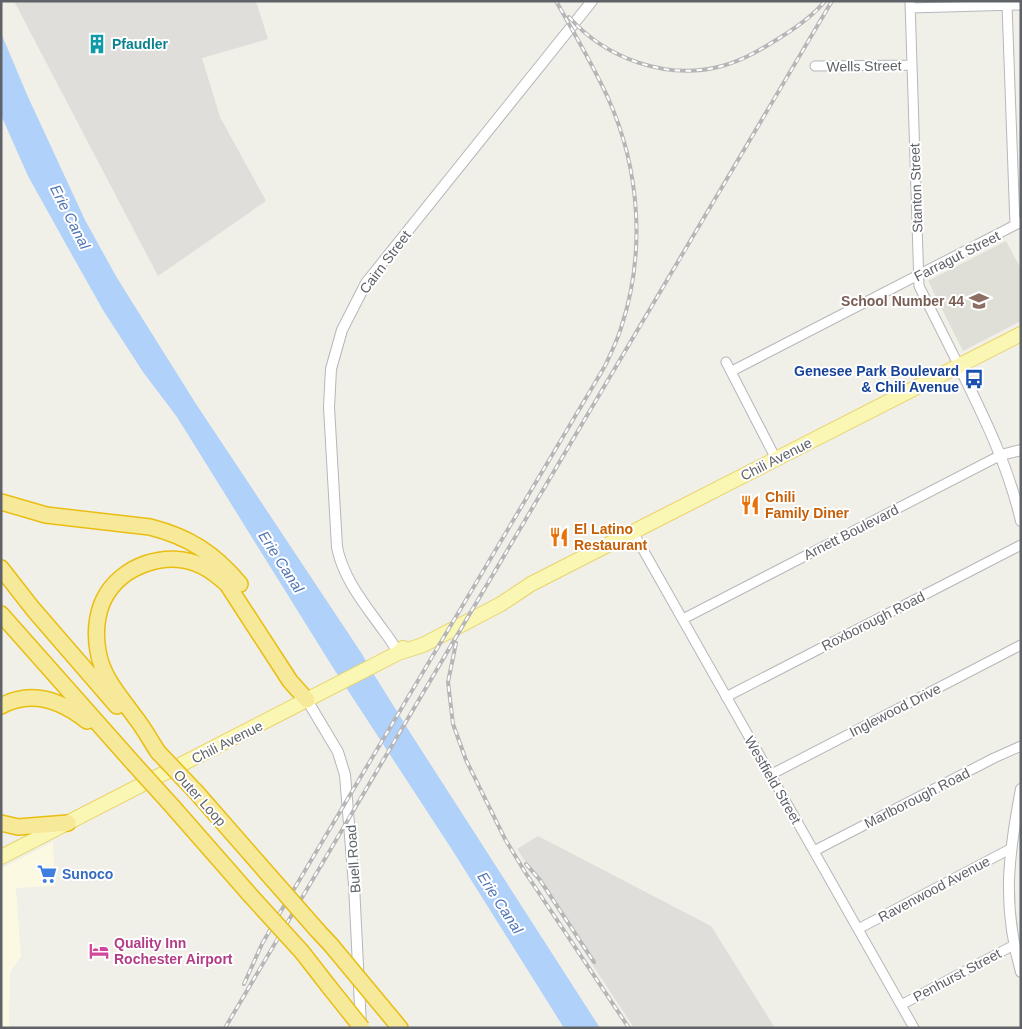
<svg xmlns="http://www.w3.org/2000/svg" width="1022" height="1029" font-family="Helvetica,sans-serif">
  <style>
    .commercial { fill: #fcf9e2 }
    .industrial { fill: #dfdeda }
    .education { fill: #e0dfd7 }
    .water { fill: #afd1fa }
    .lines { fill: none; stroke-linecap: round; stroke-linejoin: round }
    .minor-casing { stroke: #b5b7bb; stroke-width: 11 }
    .tertiary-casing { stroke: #b5b7bb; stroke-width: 12 }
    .primary-casing { stroke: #e9d369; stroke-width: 16 }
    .motorway-casing { stroke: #e9be10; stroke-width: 18 }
    .minor { stroke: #fff; stroke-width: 9 }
    .tertiary { stroke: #fff; stroke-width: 10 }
    .primary { stroke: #faf7b4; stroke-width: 14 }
    .motorway { stroke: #f6e999; stroke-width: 15 }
    .rail-casing { stroke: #b6b6b7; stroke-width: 4 }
    .rail { stroke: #fff; stroke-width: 2; stroke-dasharray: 5.5; stroke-linecap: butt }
    .motorway-bridge-casing { stroke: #e9be10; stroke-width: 18; stroke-linecap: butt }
    .motorway-bridge { stroke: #f6e999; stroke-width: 15 }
    .labels { text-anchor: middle; stroke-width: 4; stroke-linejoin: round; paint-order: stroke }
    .culture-label { font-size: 14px; font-weight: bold; fill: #0d838f; stroke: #fff; text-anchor: start }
    .street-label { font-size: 14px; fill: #5f6267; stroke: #fff }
    .education-label { font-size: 14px; font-weight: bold; fill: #785e54; stroke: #fff; text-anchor: end }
    .transit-label { font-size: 14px; font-weight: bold; fill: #164399; stroke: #fff; text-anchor: end }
    .food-label { font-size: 14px; font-weight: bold; fill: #c56008; stroke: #fff; text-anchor: start }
    .shop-label { font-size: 14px; font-weight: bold; fill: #366cbe; stroke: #fff; text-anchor: start }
    .hotel-label { font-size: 14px; font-weight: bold; fill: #b23c85; stroke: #fff; text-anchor: start }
    .water-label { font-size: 15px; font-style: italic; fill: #4f75b4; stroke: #fff }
  </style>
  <rect width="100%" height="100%" fill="#f0efe8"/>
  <path class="commercial" d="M 53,842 L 55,886 L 16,888 L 21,957 L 10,972 L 9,1028 L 1,1028 L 1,869 Z"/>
  <path class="industrial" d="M 14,1 L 256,1 L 268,39 L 202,58 L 220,117 L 266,201 L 158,276 Z
    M 538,836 L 711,926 L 775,1028 L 634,1028 L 517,849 Z"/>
  <path class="education" d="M 1006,241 L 1021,269 L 1021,321 L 963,351 L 928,281 Z"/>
  <path class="water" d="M 1,33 L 28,97 L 85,220 L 117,278 L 196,404 L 362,654 C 377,681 395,707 411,734 L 600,1028 L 564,1028 L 451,848 L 332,666 L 177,417 L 143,372 L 103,310 L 67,246 L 28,176 L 1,115 Z"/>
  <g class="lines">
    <defs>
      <path id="minor" d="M 910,1 L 919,286 L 959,366
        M 1007,5 L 1015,225
        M 910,8 L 1021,5
        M 815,66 L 912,65
        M 726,362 L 776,459
        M 732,371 L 1021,222
        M 633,532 L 914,1028
        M 683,619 L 1001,455
        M 726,697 L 1021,545
        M 770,775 L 1021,645
        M 814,851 L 994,758 L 1021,746
        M 858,929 L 1010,849
        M 901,1005 L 1014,945"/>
      <path id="tertiary" d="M 959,366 C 984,417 1008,465 1021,521
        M 1001,455 L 1021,450
        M 398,653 C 393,642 385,633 378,623 C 362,601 342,575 337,547 L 329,407 L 331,369 L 342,330 L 366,283 L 592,1
        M 307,700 L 338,752 L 345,775 L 354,885 L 361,1026
        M 1021,789 C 1008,857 1002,905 1021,972"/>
      <path id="primary" d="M 398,653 L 423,645 L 501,604 L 531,584 L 1021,334
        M 1,857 L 398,653 L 403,648"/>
      <path id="motorway" d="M 1,502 L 46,515 L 150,527 C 189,537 214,553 240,584
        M 1,568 L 33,609 L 117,706
        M 1,614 L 134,764
        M 1,706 C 32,689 62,701 87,721
        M 158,752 C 150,740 144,728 135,717 C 120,696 102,677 98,651 C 95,635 96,615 104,599 C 121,565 168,549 202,566 C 212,571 219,577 227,584 L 290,681 L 307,700
        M 197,793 L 267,873
        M 173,807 L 251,896
        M 1,823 L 18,827 L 68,823
        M 317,930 L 331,945
        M 302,952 L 330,988
        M 390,1016 L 400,1028"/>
    </defs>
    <use href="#minor" class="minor-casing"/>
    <use href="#tertiary" class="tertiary-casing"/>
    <use href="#primary" class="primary-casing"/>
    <use href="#motorway" class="motorway-casing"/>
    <use href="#minor" class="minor"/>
    <use href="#tertiary" class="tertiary"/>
    <use href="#primary" class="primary"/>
    <use href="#motorway" class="motorway"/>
    <defs>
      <path id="rail" d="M 569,17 C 606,59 668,81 722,66 C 744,60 762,49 781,37 C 797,27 813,16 825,1
        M 456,643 L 448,682 L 453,724 L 466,760 L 505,839 L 525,872 L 629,1028
        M 526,864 L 540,880 L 594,962
        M 244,984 L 262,944 L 281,911 L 605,366 C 611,353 617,341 621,328 C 646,253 640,169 608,98 C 593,65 574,33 556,1
        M 225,1028 C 427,685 630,344 832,1"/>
    </defs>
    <use href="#rail" class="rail-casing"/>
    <use href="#rail" class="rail"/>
    <defs>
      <path id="motorway-bridge" d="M 158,752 L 197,793
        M 134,764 L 173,807
        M 267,873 L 317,930
        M 251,896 L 302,952
        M 331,945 L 390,1016
        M 330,988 L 362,1028"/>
    </defs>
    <use href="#motorway-bridge" class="motorway-bridge-casing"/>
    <use href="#motorway-bridge" class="motorway-bridge"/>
  </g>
  <defs>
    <symbol id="building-bare" viewBox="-9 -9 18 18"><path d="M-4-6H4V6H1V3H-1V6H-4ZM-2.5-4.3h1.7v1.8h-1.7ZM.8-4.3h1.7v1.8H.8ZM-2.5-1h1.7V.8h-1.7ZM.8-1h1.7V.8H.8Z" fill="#0f9aa8" stroke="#fff" stroke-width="2.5" paint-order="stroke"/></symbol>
    <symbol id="school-bare" viewBox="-9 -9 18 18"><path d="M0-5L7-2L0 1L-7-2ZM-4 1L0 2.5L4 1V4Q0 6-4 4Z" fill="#8d6e63" stroke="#fff" stroke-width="2.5" paint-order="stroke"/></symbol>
    <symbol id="bus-bare" viewBox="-9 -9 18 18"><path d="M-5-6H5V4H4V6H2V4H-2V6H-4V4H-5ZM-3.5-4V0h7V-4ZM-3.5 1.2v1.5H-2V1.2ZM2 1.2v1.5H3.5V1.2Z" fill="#1a4fb4" stroke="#fff" stroke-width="2.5" paint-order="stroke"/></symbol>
    <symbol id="restaurant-bare" viewBox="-9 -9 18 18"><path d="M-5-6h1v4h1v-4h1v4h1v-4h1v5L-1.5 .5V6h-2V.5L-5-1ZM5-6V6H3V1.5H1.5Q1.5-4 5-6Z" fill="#e8710a" stroke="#fff" stroke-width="2.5" paint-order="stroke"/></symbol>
    <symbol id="supermarket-bare" viewBox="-9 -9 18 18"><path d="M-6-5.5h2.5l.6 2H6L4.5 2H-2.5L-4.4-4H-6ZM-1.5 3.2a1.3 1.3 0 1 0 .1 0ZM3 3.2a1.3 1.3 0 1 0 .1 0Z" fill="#3f7fe0" stroke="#fff" stroke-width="2.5" paint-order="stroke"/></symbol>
    <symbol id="hotel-bare" viewBox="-9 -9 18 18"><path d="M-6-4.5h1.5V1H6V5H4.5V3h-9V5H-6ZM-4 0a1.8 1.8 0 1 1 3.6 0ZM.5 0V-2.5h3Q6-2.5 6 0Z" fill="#d1479c" stroke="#fff" stroke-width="2.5" paint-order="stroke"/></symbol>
  </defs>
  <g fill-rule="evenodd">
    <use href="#building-bare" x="83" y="30" width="28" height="28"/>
    <use href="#school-bare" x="965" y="287" width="28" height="28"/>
    <use href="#bus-bare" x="960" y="365" width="28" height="28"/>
    <use href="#restaurant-bare" x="736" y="491" width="28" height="28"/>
    <use href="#restaurant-bare" x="545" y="523" width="28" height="28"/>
    <use href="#supermarket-bare" x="33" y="860" width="28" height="28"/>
    <use href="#hotel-bare" x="85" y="937" width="28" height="28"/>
  </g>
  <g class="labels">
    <g class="culture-label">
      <text x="112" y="49">Pfaudler</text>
    </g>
    <g class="street-label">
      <text transform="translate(864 66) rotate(-1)" y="5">Wells Street</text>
      <text transform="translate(916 188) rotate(-92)" y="5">Stanton Street</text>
      <text transform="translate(957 256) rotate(-27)" y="5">Farragut Street</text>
      <text transform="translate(385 262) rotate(-53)" y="5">Cairn Street</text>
      <text transform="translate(776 459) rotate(-27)" y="5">Chili Avenue</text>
      <text transform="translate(851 532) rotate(-27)" y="5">Arnett Boulevard</text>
      <text transform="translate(873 621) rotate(-27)" y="5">Roxborough Road</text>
      <text transform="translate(895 710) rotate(-27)" y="5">Inglewood Drive</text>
      <text transform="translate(227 742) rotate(-27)" y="5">Chili Avenue</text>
      <text transform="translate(773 780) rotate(60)" y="5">Westfield Street</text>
      <text transform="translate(200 798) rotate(48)" y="5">Outer Loop</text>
      <text transform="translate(917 798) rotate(-27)" y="5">Marlborough Road</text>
      <text transform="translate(353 859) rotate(-94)" y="5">Buell Road</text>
      <text transform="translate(934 889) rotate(-28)" y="5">Ravenwood Avenue</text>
      <text transform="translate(957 975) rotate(-28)" y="5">Penhurst Street</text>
    </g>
    <g class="education-label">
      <text x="964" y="306">School Number 44</text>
    </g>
    <g class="transit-label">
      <text x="959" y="376">Genesee Park Boulevard<tspan x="959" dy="16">&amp; Chili Avenue</tspan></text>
    </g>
    <g class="food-label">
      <text x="765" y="502">Chili<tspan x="765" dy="16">Family Diner</tspan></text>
      <text x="574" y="534">El Latino<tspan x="574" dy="16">Restaurant</tspan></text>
    </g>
    <g class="shop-label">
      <text x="62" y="879">Sunoco</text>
    </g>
    <g class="hotel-label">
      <text x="114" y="948">Quality Inn<tspan x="114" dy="16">Rochester Airport</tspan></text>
    </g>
    <g class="water-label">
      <text transform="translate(70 217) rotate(63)" y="5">Erie Canal</text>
      <text transform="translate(281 562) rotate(57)" y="5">Erie Canal</text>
      <text transform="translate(500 903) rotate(57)" y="5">Erie Canal</text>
    </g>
  </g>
  <rect width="1022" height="1029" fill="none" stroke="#5f6267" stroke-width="5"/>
</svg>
